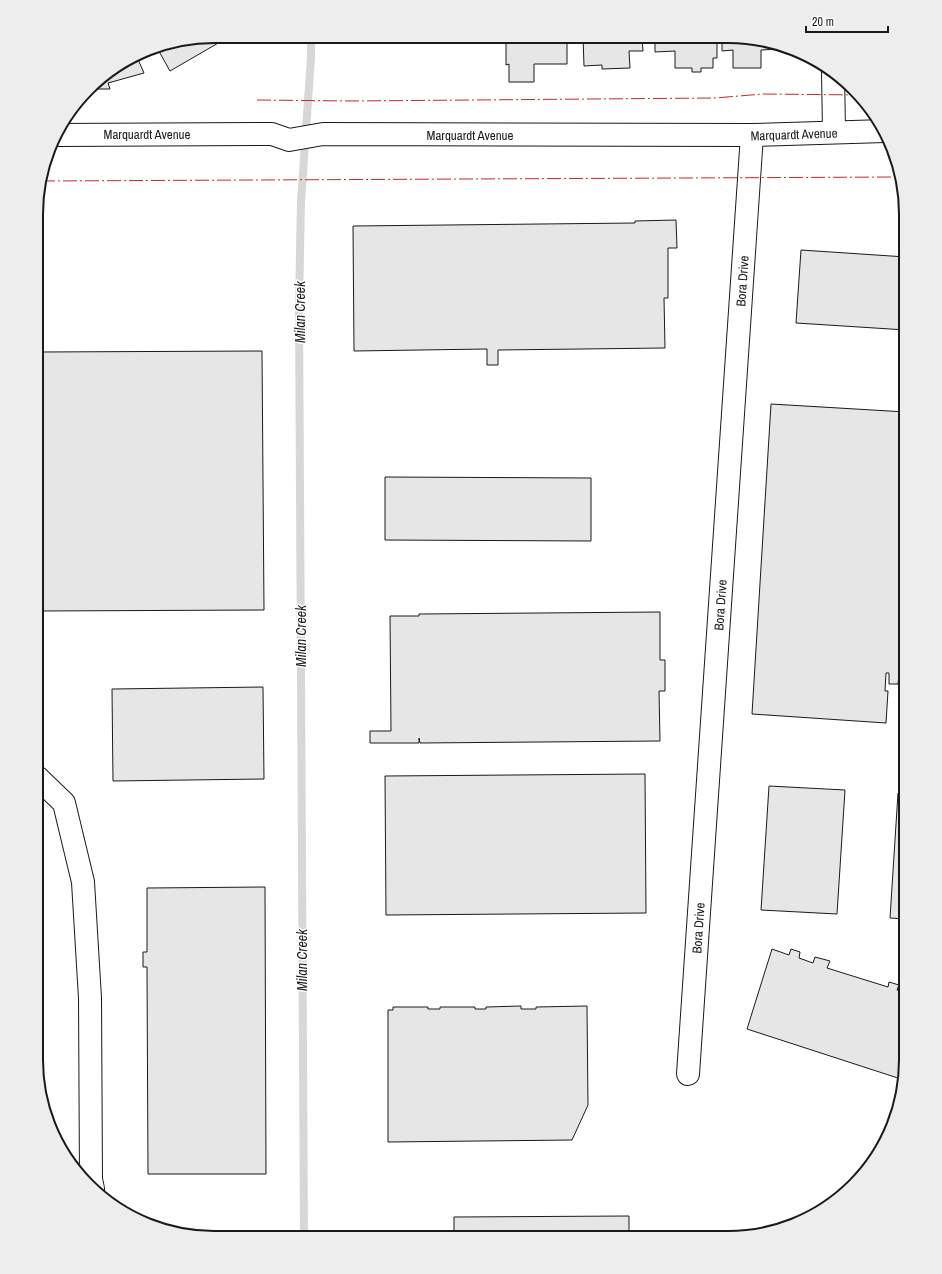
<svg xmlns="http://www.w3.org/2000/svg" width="942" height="1274" font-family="'Archivo Narrow',sans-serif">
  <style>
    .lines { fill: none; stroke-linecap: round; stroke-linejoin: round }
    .stream { stroke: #d7d7d7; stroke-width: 8 }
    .building { fill: #e6e6e6; stroke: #1a1a1a }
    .street-casing { stroke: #1a1a1a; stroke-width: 24 }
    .secondary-casing { stroke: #1a1a1a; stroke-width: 24 }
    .street { stroke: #fff; stroke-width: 22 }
    .secondary { stroke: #fff; stroke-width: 22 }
    .power { stroke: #c62828; stroke-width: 1; stroke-dasharray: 14 3 2 3; stroke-linecap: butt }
    .labels { text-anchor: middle; stroke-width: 3; stroke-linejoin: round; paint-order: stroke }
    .street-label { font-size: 13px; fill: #1a1a1a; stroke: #fff }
    .water-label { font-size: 14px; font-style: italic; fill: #1a1a1a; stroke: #fff }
    .rim { fill: none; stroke: #1a1a1a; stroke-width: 2 }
  </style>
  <rect width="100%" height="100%" fill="#fff"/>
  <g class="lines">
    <path class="stream" d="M 304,1237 L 299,304 L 301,201 L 311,58 L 311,36"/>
  </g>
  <path class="building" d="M 217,36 L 220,42 L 170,71 L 156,46 Z
    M 506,37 L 567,37 L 567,64 L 534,64 L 534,82 L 509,82 L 509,64 L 506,65 Z
    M 583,37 L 642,37 L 643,51 L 629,51 L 630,68 L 602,69 L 602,65 L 584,66 Z
    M 655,37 L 712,37 L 712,40 L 717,40 L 717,58 L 713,58 L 713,68 L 701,68 L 701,72 L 692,72 L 692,68 L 675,68 L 675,51 L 655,52 Z
    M 722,37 L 751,38 L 780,49 L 761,50 L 761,68 L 733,68 L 733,50 L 722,51 Z
    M 137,57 L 144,73 L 108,83 L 110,89 L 89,89 L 97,80 Z
    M 676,220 L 677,248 L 668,248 L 668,298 L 664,298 L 665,348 L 498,350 L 498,365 L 487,365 L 487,349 L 354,351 L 353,226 L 635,223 L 635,221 Z
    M 801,250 L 906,257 L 906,330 L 796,323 Z
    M 262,351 L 264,610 L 39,611 L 38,352 Z
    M 771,404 L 906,412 L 906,565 L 904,589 L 906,589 L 906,630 L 905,639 L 901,639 L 900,658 L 906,659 L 906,675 L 899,675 L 898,684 L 889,684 L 889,673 L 886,673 L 885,691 L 888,691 L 886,723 L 752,714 Z
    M 385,477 L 591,478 L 591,541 L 385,540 Z
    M 660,612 L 660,660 L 665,660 L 665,691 L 659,691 L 660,741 L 420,743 L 419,738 L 419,743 L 370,743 L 370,731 L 391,731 L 390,616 L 419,616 L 419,614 Z
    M 263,687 L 264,779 L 113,781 L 112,689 Z
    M 645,774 L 646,913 L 386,915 L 385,776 Z
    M 769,786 L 845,790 L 837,914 L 761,910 Z
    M 898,793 L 906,794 L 906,919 L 890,918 Z
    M 265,887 L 266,1174 L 148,1174 L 147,967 L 143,967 L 143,952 L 147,952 L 147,888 Z
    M 772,949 L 789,955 L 791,949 L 800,952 L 799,958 L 813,963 L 815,957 L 830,961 L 827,968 L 888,987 L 889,982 L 899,985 L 897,990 L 906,993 L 906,1072 L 904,1080 L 747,1029 Z
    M 521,1006 L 521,1009 L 536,1009 L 536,1007 L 587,1006 L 588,1105 L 572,1140 L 388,1142 L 388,1010 L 393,1010 L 393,1007 L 428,1007 L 428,1009 L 440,1009 L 440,1007 L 475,1007 L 475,1009 L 486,1009 L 486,1007 Z
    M 629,1216 L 629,1238 L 454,1237 L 454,1217 Z"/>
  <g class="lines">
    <defs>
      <path id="street" d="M 833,72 L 834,132
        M 37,777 L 64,803 L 83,882 L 90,998 L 91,1179 L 93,1189
        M 688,1074 L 752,135"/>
      <path id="secondary" d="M 57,135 L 272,134 L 289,140 L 323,134 L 752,135 L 885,131"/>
    </defs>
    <use href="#street" class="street-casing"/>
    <use href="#secondary" class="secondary-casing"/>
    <use href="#street" class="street"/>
    <use href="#secondary" class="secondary"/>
    <path class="power" d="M 257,100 L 352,101 L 715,98 L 763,94 L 860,95
      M 41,181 L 897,177"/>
  </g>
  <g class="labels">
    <g class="street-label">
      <text x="147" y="139">Marquardt Avenue</text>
      <text transform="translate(794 134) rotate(-2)" y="5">Marquardt Avenue</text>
      <text x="470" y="140">Marquardt Avenue</text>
      <text transform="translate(742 281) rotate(-86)" y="5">Bora Drive</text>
      <text transform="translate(720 605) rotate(-86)" y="5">Bora Drive</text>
      <text transform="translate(698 928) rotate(-86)" y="5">Bora Drive</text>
    </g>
    <g class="water-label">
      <text transform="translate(300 312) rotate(-90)" y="5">Milan Creek</text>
      <text transform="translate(301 636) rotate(-90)" y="5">Milan Creek</text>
      <text transform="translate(302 960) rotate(-90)" y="5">Milan Creek</text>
    </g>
  </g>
  <path d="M0 0H942V1274H0ZM214 43H728A171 171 0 0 1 899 214V1060A171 171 0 0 1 728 1231H214A171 171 0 0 1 43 1060V214A171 171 0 0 1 214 43Z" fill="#ededed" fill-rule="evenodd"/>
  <path class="rim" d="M214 43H728A171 171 0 0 1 899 214V1060A171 171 0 0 1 728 1231H214A171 171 0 0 1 43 1060V214A171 171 0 0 1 214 43Z"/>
  <path d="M806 26v6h82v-6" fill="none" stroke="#1a1a1a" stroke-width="2"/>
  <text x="812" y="26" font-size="12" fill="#1a1a1a" stroke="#ffffff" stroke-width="3" paint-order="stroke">20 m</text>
</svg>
